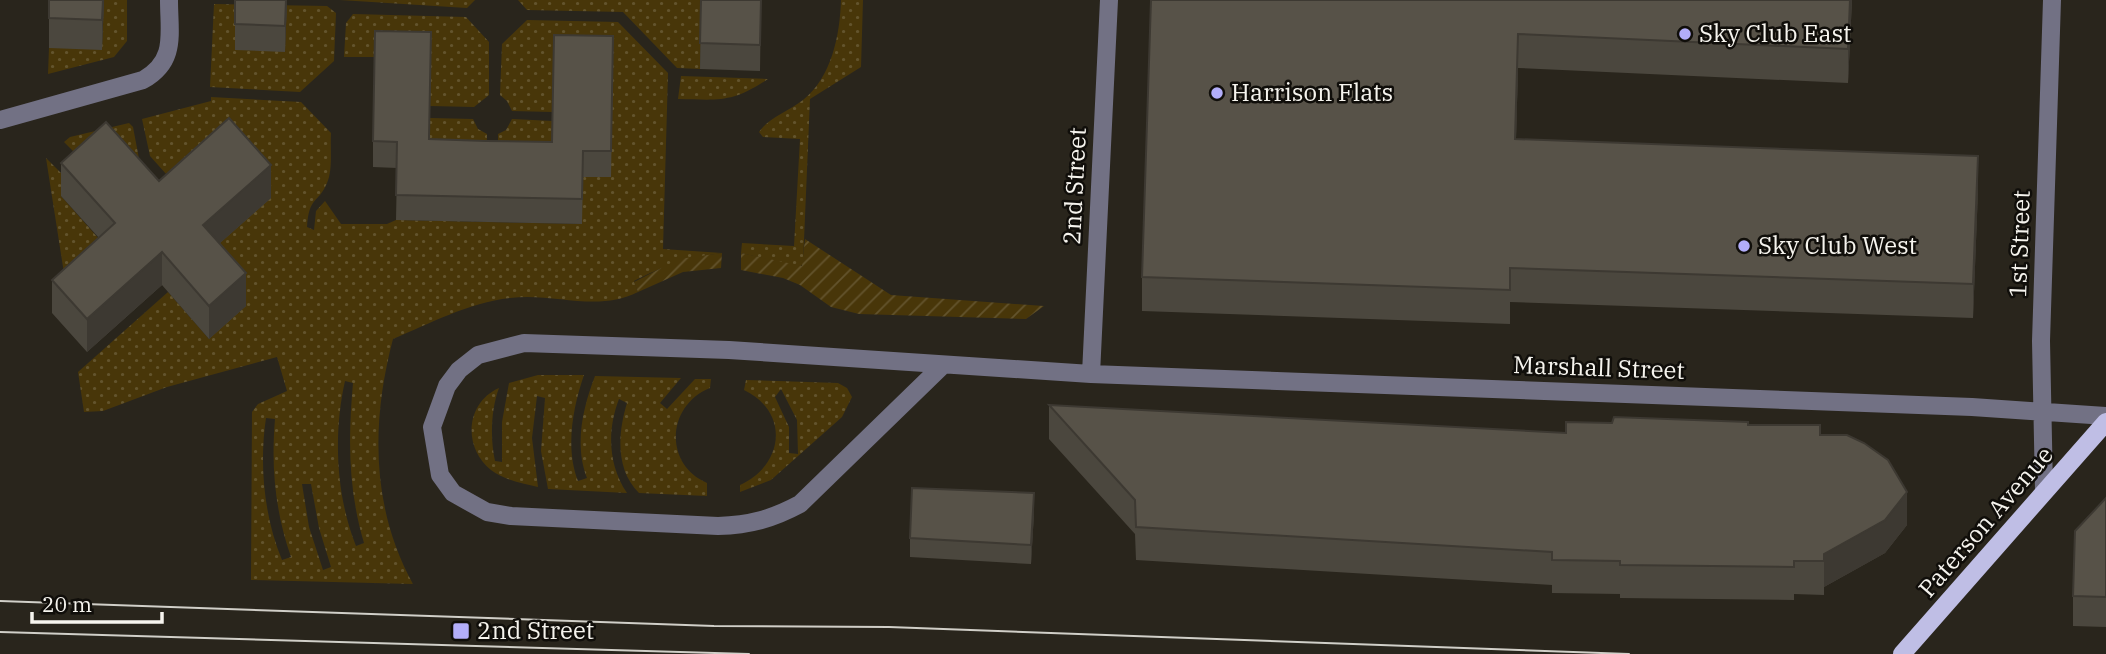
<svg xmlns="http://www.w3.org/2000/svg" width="2106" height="654" font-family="'IBM Plex Serif',serif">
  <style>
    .grass { fill: url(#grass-dots); fill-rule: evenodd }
    .garden { fill: url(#garden-furrows) }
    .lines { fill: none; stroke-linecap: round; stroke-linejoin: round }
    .minor { stroke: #727184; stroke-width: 18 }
    .major { stroke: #bfbee5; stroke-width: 18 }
    .tram { stroke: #d1cfc8; stroke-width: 2 }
    .wall { fill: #4b473e }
    .shaded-wall { fill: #3d3932 }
    .building { fill: #575248; stroke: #3d3932; stroke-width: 2 }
    .poi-dot { fill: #b2adf9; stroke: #100e0a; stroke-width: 2.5 }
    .labels { text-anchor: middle; stroke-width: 5; stroke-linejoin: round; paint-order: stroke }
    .poi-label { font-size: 24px; fill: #f6f4ee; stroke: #100e0a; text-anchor: start }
    .street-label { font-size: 24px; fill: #f6f4ee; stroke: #100e0a }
  </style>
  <defs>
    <pattern id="grass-dots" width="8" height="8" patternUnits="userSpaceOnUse" patternTransform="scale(1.75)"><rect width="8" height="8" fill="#483609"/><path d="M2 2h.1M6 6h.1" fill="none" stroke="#63542d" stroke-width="1.8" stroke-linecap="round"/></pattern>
    <pattern id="garden-furrows" width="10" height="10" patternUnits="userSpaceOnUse" patternTransform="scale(1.75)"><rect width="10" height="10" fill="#483609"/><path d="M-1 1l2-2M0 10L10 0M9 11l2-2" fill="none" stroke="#63542d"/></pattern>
  </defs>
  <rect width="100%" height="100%" fill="#29251c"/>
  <path class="grass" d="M 104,0 L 127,0 L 127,41 L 114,57 L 48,74 L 49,48 Z
    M 340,0 L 475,0 L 467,8 Z
    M 518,0 L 702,0 L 700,69 L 677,68 L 623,12 L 527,10 Z
    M 841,0 L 863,0 L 861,67 L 810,99 L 803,264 L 800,267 L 741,253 L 742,243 L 794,246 L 800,139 L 763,137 L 759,132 C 768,118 789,111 803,100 C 832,77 840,34 841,0 Z
    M 214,4 L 327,6 L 336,13 L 334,61 L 300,92 L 210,87 Z
    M 353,14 L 466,17 L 489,42 L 489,95 L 474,107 L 430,106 L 375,57 L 344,57 L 346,23 Z
    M 527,20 L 618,22 L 668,73 L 663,249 L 722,253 C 686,258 666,265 634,281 L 638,292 C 597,313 553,292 510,298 C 468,303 431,323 393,339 C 371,422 371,508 413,584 L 251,580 L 252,412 L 258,404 L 287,391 L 277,357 L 167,387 L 103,411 L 84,412 L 78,372 L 168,292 L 209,339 L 183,193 L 150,156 L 142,119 L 211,101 L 211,97 L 301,102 L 331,133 C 330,149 333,169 327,183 C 318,204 309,196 307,227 L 314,230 L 316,211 L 325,201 L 341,224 L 387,224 L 396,220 L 581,224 L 583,177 L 610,177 L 553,112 L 512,111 L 507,101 L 500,95 L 502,44 ZM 345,381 L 353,383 C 348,439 348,489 364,543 L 356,546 C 336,496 333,434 345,381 ZM 266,418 L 275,419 C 271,467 275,511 291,557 L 282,560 C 264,517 259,464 266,418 ZM 302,484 L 311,484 L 319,528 L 331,567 L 323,570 L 309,527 Z
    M 681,76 L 768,79 C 732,103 721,100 678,99 Z
    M 430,118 L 473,119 L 478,129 L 487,134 L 486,167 L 429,165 Z
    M 512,119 L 553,121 L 552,168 L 498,167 L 498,134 L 506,130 Z
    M 129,123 L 133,127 L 140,164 L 91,169 L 64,142 L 70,137 Z
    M 46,158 L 73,185 L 61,196 L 115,257 L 68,299 Z
    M 538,375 L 584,375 C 573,407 565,448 578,481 L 587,478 C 574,445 583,407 595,376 L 681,378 L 660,403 L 667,409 L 695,379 L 711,379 L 710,388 C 667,405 663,464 707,483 L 707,496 L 639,493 C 615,469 618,433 627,403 L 619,399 C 607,430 608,465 627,493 L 548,489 L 541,451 L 545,398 L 537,396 L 532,438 L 538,487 C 522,483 504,480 491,470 C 463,448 465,403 499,388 C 491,409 490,439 495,461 L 502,462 L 502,422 L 509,383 Z
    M 746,380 L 838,383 L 847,388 L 852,397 L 842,417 L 771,480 L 740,492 L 740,485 C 784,465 790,412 744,390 ZM 781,389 L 797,420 L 798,454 L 789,453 L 789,427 L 775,397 Z"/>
  <path class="garden" d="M 805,239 L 891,295 L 1044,306 L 1026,319 L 859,314 L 831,307 L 800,285 L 783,278 L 741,270 L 741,253 L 802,266 Z
    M 722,253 L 721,268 L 683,272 L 638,292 L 634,282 L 679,259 Z"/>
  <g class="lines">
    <path class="minor" d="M 0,120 L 143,80 C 177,61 169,34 169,0
      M 942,366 L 800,504 C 772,519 750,525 718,526 L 511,516 L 487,512 L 453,493 L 440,475 L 432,427 L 447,386 L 459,370 L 478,355 L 524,343 L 729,350 L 1091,374 L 1972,407 L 2106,416
      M 1091,374 L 1109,0
      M 2044,490 L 2041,341 L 2052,0"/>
    <path class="major" d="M 1902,654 L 2106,422"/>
    <path class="tram" d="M 0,601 L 714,626 L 889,627 L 1629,654
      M 0,632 L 749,654"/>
  </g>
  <path class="wall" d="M 104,0 L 102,50 L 49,48 L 49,18 Z
    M 235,0 L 287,0 L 285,52 L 235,50 Z
    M 701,0 L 761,0 L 760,71 L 700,69 Z
    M 1151,0 L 1852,0 L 1848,83 L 1518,68 L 1516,139 L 1978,190 L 1973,318 L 1510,302 L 1510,324 L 1142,311 L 1142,277 Z
    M 613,62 L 611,177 L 583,177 L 582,224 L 396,220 L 397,168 L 373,167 L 373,141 L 430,139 L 552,142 Z
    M 61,163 L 159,181 L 271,198 L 220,243 L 246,306 L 209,339 L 162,285 L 87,352 L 52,313 L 52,280 L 99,238 L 61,196 Z
    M 1049,405 L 1566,433 L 1748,425 L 1907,525 L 1885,553 L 1824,587 L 1824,595 L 1794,594 L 1794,600 L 1620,598 L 1620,594 L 1552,593 L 1552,585 L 1136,560 L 1135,534 L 1049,439 Z
    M 2106,498 L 2106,627 L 2073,626 L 2073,596 Z
    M 1034,513 L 1031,564 L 910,557 L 910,538 Z"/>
  <path class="shaded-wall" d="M 103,0 L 104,0 L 102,50 L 102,20 Z
    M 286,0 L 287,0 L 285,52 L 285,26 Z
    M 1850,0 L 1852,0 L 1848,83 L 1848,49 Z
    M 1518,34 L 1518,68 L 1515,173 L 1515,139 Z
    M 1978,156 L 1978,190 L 1973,318 L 1973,284 Z
    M 271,165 L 271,198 L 203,258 L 203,225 Z
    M 162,252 L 162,285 L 87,352 L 87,319 Z
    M 246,273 L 246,306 L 209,339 L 209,306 Z
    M 1907,492 L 1907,525 L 1885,553 L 1824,587 L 1824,554 Z
    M 1034,493 L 1034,513 L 1031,564 L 1031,545 Z"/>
  <path class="building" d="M 49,0 L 103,0 L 102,20 L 49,18 Z
    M 235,0 L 286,0 L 285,26 L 235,24 Z
    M 701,0 L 761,0 L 760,45 L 700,43 Z
    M 1151,0 L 1850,0 L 1848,49 L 1518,34 L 1515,139 L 1978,156 L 1973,284 L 1510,268 L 1510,290 L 1142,277 Z
    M 375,31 L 431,32 L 429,139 L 486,141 L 552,142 L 554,35 L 613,36 L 611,151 L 583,151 L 582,199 L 396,195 L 397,142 L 373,141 Z
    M 229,118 L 271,165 L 203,225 L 246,273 L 209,306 L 162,252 L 87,319 L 52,280 L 115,223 L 61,163 L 106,122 L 159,181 Z
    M 1049,405 L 1566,433 L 1566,422 L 1612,423 L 1614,417 L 1748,422 L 1748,425 L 1820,425 L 1820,435 L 1847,435 L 1864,443 L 1888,460 L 1907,492 L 1885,520 L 1824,554 L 1824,561 L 1794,561 L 1794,567 L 1620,565 L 1620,561 L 1552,560 L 1552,552 L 1136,527 L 1135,500 Z
    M 912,488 L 1034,493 L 1031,545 L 910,538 Z
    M 2106,498 L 2106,597 L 2073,596 L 2075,531 Z"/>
  <g class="poi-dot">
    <circle cx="1685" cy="34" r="7"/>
    <circle cx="1217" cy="93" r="7"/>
    <circle cx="1744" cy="246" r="7"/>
    <rect x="452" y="622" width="18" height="18" rx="3.5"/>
  </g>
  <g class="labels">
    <g class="poi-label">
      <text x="1699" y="42">Sky Club East</text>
      <text x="1231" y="101">Harrison Flats</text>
      <text x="1758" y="254">Sky Club West</text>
      <text x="477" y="639">2nd Street</text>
    </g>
    <g class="street-label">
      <text transform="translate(1075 186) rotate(-87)" y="8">2nd Street</text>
      <text transform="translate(2020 244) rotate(-88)" y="8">1st Street</text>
      <text transform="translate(1599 368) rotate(2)" y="8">Marshall Street</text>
      <text transform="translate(1986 522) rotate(-49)" y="8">Paterson Avenue</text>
    </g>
  </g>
  <path d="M32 612v10h130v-10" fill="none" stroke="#f6f4ee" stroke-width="3.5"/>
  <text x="42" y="612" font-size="21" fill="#f6f4ee" stroke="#100e0a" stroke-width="5" paint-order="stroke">20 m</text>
</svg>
